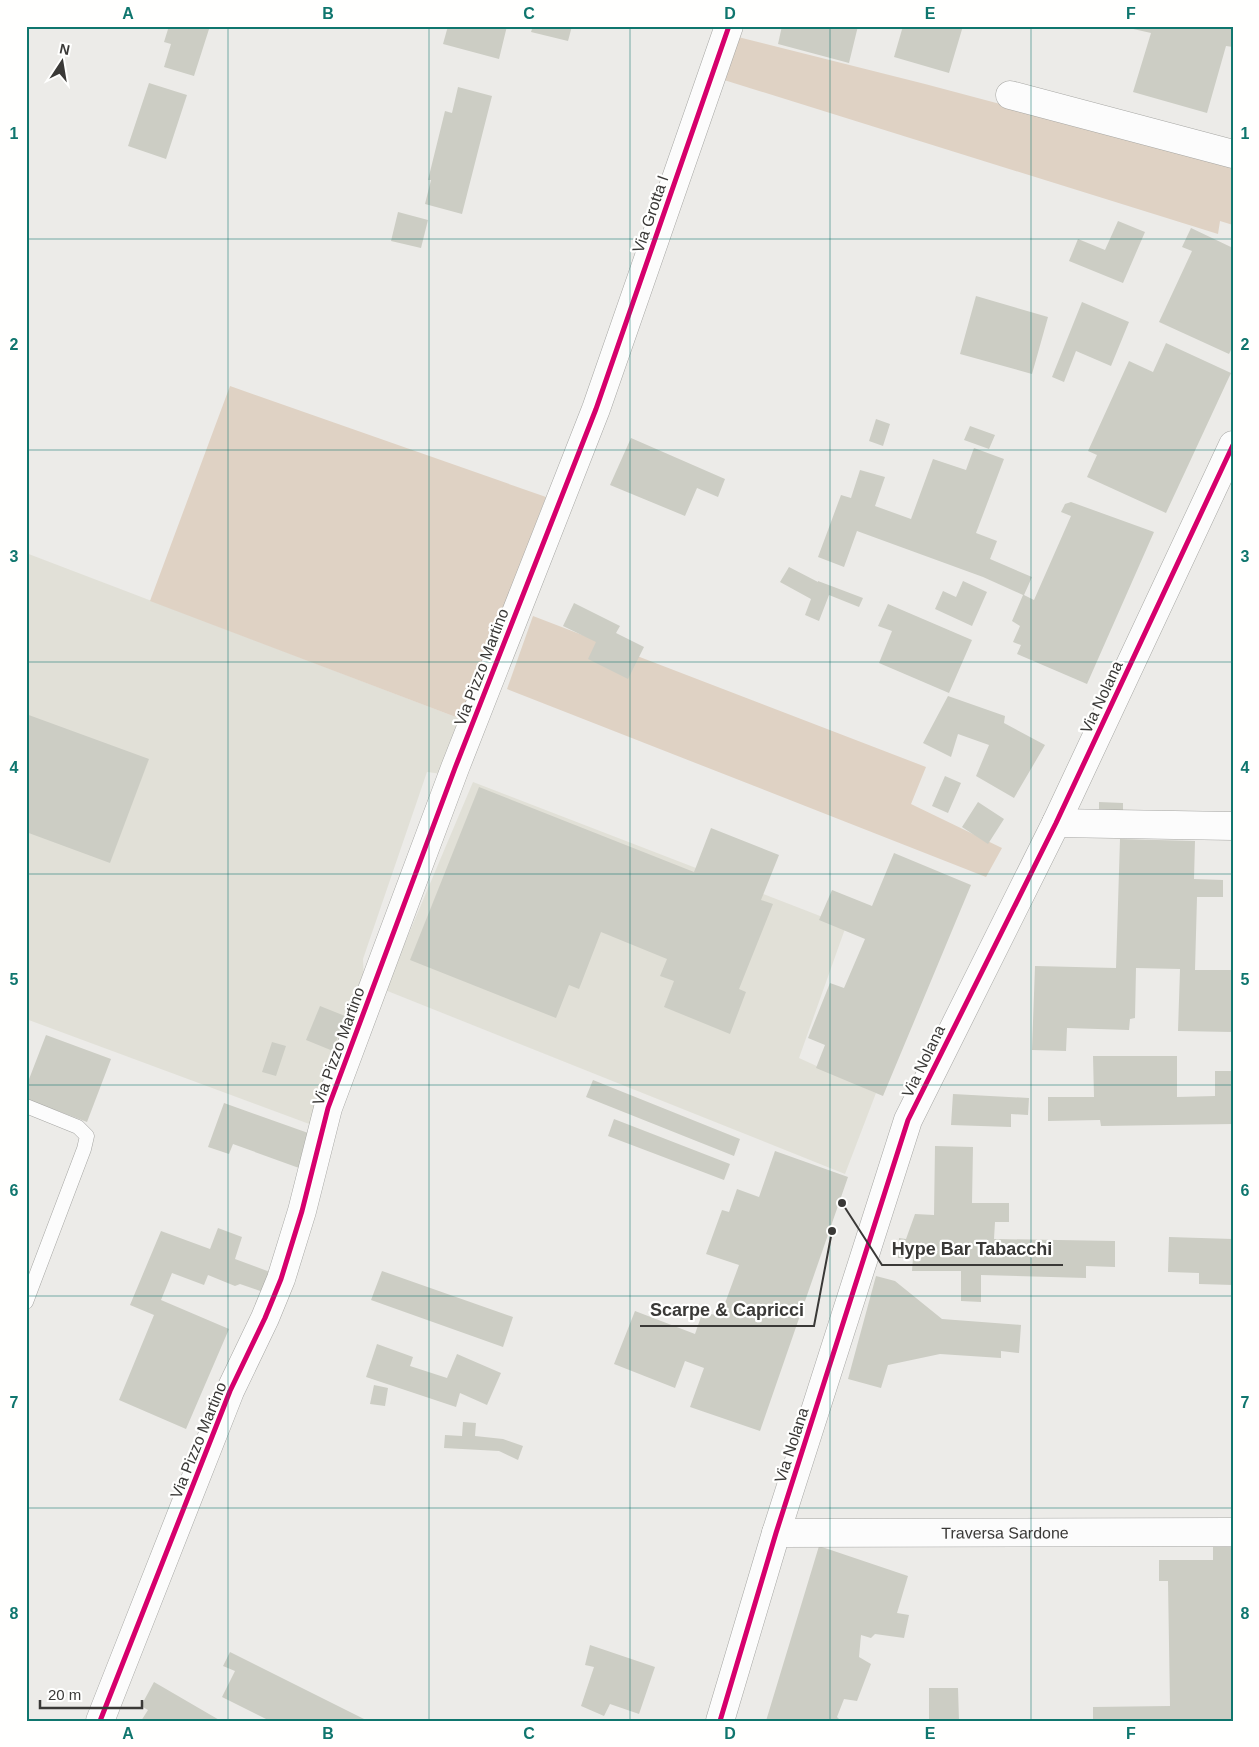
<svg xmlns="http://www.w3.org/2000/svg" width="1259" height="1747" font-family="Arial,sans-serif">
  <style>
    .built { fill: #e1e0d7 }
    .green { fill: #dfd2c4 }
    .building { fill: #cccdc4 }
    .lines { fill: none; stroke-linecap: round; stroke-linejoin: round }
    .lane-casing { stroke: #a6a6a3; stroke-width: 15 }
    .street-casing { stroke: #a6a6a3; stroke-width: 29 }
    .secondary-casing { stroke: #a6a6a3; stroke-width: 29 }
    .lane { stroke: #fcfcfc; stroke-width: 14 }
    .street { stroke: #fcfcfc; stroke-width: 28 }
    .secondary { stroke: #fcfcfc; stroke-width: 28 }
    .cycleway-casing { stroke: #fffffe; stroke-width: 8 }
    .cycleway { stroke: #d6006c; stroke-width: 5 }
    .grid { fill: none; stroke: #0f766e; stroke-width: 1; stroke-opacity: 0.55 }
    .labels { text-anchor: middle; stroke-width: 4.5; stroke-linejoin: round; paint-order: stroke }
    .street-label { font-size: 16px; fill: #3a3937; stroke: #fffffe }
    .leader { fill: none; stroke: #3a3937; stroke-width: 2 }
    .callout-dot { fill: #3a3937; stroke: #fffffe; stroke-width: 2 }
    .callout-label { font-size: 18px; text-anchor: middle; font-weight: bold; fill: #3a3937; stroke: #fffffe; stroke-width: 4.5; stroke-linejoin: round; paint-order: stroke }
    .neatline { fill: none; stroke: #0f766e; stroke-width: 2 }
    .grid-label { font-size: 16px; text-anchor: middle; font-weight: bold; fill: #0f766e }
  </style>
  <rect width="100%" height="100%" fill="#ecebe8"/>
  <path class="built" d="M 26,553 L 461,719 L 443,774 L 427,772 L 363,959 L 364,981 L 312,1125 L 26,1019 Z
    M 473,782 L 846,926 L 799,1058 L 876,1093 L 845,1174 L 385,990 Z"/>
  <path class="green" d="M 738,37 L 925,84 L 1233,166 L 1233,225 L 1220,221 L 1218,234 L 724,80 Z
    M 230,386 L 546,497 L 461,719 L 150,601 Z
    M 533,616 L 926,767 L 911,804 L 1002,848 L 986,877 L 507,689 Z"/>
  <path class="building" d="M 169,26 L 210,26 L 194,76 L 164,67 L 171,44 L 164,42 Z
    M 448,26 L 507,26 L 499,59 L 443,44 Z
    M 533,26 L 572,26 L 568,41 L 531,32 Z
    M 782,26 L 858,26 L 849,63 L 778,44 Z
    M 903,26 L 963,26 L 949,73 L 894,57 Z
    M 1120,26 L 1233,26 L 1233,47 L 1226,46 L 1207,113 L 1133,92 L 1151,33 Z
    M 149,83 L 187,95 L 166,159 L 128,146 Z
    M 458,87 L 492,96 L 462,214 L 425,204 L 431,180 L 428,180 L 445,111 L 452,113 Z
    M 398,212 L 428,220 L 421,248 L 391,241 Z
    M 1118,221 L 1145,232 L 1123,283 L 1069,261 L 1078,239 L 1105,250 Z
    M 1191,228 L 1233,248 L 1233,346 L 1229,354 L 1159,322 L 1192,251 L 1182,247 Z
    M 976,296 L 1048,317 L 1032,374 L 960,354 Z
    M 1082,302 L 1129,322 L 1111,366 L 1076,351 L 1064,382 L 1052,377 Z
    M 1166,343 L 1231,373 L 1166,513 L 1087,477 L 1097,455 L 1088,451 L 1129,361 L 1153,372 Z
    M 876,419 L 890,424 L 883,446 L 869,441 Z
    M 970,426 L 995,435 L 989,449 L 964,440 Z
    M 631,438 L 725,479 L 718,497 L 697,488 L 685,516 L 610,485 Z
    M 974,448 L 1004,459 L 976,533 L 997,541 L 990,559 L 1032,577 L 1024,595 L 1034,600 L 1071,516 L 1061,512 L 1065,504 L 1071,502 L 1154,532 L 1087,684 L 1017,654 L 1021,645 L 1013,642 L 1020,626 L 1012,621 L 1023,595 L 983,577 L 857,531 L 844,567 L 818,557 L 841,495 L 851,498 L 860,470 L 885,477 L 875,506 L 911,519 L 933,459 L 966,470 Z
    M 789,567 L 818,582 L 818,581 L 863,598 L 859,607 L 829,595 L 819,621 L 805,615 L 811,599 L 780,582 Z
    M 963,581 L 987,592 L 972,626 L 935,609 L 943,591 L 956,597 Z
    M 574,603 L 620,626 L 616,633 L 644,647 L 628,679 L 588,659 L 596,642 L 563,626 Z
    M 888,604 L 972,640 L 949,693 L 879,663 L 892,631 L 878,626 Z
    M 948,696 L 1005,716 L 1004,723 L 1045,745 L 1014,798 L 976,776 L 989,745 L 958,734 L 951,757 L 923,743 Z
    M 26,714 L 149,759 L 110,863 L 26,832 Z
    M 945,776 L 961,783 L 948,813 L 932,806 Z
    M 479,787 L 694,872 L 711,828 L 779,855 L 761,900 L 773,904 L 739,989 L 746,992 L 730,1034 L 664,1007 L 674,981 L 660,976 L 667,959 L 601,932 L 579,989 L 569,985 L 556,1018 L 410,960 Z
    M 978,802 L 1004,819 L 988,844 L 962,827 Z
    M 1099,802 L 1123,803 L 1123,813 L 1099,812 Z
    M 1120,839 L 1195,841 L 1194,879 L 1223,880 L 1223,897 L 1197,897 L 1195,970 L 1233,970 L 1233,1032 L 1178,1031 L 1180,969 L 1136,968 L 1135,1018 L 1130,1019 L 1129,1030 L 1067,1028 L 1066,1051 L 1032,1050 L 1035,966 L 1116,968 Z
    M 894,853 L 971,885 L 883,1096 L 816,1068 L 825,1045 L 808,1038 L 830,983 L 844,988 L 865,939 L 819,920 L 832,890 L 872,906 Z
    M 320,1006 L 345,1016 L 333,1051 L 306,1040 Z
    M 46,1035 L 111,1059 L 87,1122 L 26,1099 L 26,1087 Z
    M 272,1042 L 286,1046 L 276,1076 L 262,1072 Z
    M 1093,1056 L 1177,1056 L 1177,1097 L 1215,1096 L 1215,1071 L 1233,1071 L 1233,1124 L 1101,1126 L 1100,1120 L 1048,1121 L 1048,1097 L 1094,1097 Z
    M 593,1080 L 740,1139 L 734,1156 L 586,1097 Z
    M 953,1094 L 1029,1098 L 1028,1115 L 1011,1114 L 1011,1127 L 951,1125 Z
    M 224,1103 L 311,1134 L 299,1168 L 233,1144 L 229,1154 L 208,1147 Z
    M 614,1119 L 730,1164 L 724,1180 L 608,1136 Z
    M 935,1146 L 973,1147 L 972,1203 L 1009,1203 L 1009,1222 L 995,1222 L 994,1239 L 1115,1241 L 1115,1267 L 1086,1266 L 1086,1278 L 981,1275 L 981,1302 L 961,1301 L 961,1271 L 912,1271 L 913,1258 L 898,1258 L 899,1238 L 906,1239 L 915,1214 L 934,1215 Z
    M 775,1151 L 848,1177 L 760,1431 L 690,1407 L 704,1368 L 685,1361 L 675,1388 L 614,1364 L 635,1311 L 695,1334 L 703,1311 L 720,1317 L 739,1265 L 706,1254 L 722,1210 L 729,1212 L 737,1189 L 759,1197 Z
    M 218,1228 L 242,1237 L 235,1259 L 270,1272 L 263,1292 L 240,1284 L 235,1286 L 208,1275 L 204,1285 L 172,1273 L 161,1300 L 229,1329 L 186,1429 L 119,1400 L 154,1315 L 130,1305 L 161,1231 L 210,1249 Z
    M 1169,1237 L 1233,1239 L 1233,1285 L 1199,1284 L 1199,1273 L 1168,1272 Z
    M 382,1271 L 513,1317 L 503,1347 L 371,1300 Z
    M 876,1276 L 895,1281 L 942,1319 L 1021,1325 L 1019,1353 L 1001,1351 L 1001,1358 L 940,1354 L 888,1365 L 881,1388 L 848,1379 Z
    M 377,1344 L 413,1357 L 410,1366 L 447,1378 L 457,1354 L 501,1373 L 487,1405 L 460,1393 L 456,1407 L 366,1377 Z
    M 374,1385 L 388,1388 L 385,1406 L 370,1404 Z
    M 463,1422 L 476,1423 L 475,1436 L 503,1439 L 523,1446 L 518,1460 L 499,1451 L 444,1448 L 445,1435 L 462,1436 Z
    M 819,1546 L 908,1576 L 897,1613 L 909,1615 L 904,1638 L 875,1634 L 871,1638 L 861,1635 L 859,1657 L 871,1664 L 857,1701 L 844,1699 L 837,1717 L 841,1721 L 766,1721 Z
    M 1213,1547 L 1233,1547 L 1233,1721 L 1093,1721 L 1093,1707 L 1170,1706 L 1168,1581 L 1159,1581 L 1159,1560 L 1213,1560 Z
    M 590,1645 L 655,1667 L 639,1714 L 610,1704 L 604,1716 L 581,1706 L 594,1667 L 585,1665 Z
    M 230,1652 L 368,1721 L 270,1721 L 222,1697 L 235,1671 L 223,1666 Z
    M 154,1682 L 221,1721 L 141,1721 L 148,1710 L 141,1706 Z
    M 929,1688 L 958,1688 L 959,1721 L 929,1721 Z"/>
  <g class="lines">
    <defs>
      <path id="lane" d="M 26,1106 L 78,1127 L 87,1136 L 84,1149 L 26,1302"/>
      <g id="street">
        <path d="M 1010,95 L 1233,154"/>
        <path d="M 1056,823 L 1233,826"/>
        <path id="s1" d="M 776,1533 L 1233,1532"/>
        <path d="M 100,1721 L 230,1391 L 265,1318 L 281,1279 L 302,1211 L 328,1108 L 455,768 L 596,409 L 729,26"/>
      </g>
      <path id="secondary" d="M 720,1721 L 776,1533 L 908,1120 L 1056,823 L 1233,445"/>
    </defs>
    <use href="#lane" class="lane-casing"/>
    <use href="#street" class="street-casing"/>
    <use href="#secondary" class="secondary-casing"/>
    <use href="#lane" class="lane"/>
    <use href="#street" class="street"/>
    <use href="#secondary" class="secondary"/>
    <defs>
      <path id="cycleway" d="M 100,1721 L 230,1391 L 265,1318 L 281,1279 L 302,1211 L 328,1108 L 455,768 L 596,409 L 729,26
        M 720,1721 L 776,1533 L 908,1120 L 1056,823 L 1233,445"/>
    </defs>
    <use href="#cycleway" class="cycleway-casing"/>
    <use href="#cycleway" class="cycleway"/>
  </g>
  <path class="grid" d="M 228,26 L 228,1721M 429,26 L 429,1721M 630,26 L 630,1721M 830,26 L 830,1721M 1031,26 L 1031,1721M 26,239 L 1233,239M 26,450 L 1233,450M 26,662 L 1233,662M 26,874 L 1233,874M 26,1085 L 1233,1085M 26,1296 L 1233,1296M 26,1508 L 1233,1508"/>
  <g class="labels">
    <g class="street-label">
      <text transform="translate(650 214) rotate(-71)" y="6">Via Grotta I</text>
      <text transform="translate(481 667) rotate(-69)" y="6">Via Pizzo Martino</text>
      <text transform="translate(1101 697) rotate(-65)" y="6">Via Nolana</text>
      <text transform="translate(338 1046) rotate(-70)" y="6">Via Pizzo Martino</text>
      <text transform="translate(923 1061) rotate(-64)" y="6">Via Nolana</text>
      <text transform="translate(198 1440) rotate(-68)" y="6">Via Pizzo Martino</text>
      <text transform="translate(791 1445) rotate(-72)" y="6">Via Nolana</text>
      <text dy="6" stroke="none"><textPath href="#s1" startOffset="229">Traversa Sardone</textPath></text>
    </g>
  </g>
  <path class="leader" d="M842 1203L882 1265H1063M832 1231L814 1326H640"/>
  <g class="callout-dot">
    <circle cx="842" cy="1203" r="5"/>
    <circle cx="832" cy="1231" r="5"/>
  </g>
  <g class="callout-label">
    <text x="972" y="1255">Hype Bar Tabacchi</text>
    <text x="727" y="1316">Scarpe &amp; Capricci</text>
  </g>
  <rect width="1259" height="1747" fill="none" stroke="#fffffe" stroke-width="55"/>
  <g transform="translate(62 62) rotate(12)" stroke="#fffffe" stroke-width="4" paint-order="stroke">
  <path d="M0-4L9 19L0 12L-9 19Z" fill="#3a3937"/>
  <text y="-8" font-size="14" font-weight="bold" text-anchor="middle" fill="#3a3937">N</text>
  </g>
  <path d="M40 1700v8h102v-8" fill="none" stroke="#3a3937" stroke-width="2.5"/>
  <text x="48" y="1700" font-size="15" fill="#3a3937" stroke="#fffffe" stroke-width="4" paint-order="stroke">20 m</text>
  <rect x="28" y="28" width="1204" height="1692" class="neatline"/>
  <g class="grid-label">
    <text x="128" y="19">A</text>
    <text x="328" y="19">B</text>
    <text x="529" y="19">C</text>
    <text x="730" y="19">D</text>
    <text x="930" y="19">E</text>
    <text x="1131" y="19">F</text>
    <text x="14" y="139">1</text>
    <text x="1245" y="139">1</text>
    <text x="14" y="350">2</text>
    <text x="1245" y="350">2</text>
    <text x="14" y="562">3</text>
    <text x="1245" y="562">3</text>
    <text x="14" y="773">4</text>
    <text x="1245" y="773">4</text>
    <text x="14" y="985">5</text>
    <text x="1245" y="985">5</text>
    <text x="14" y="1196">6</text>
    <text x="1245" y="1196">6</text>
    <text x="14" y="1408">7</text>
    <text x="1245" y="1408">7</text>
    <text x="14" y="1619">8</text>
    <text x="1245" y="1619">8</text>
    <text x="128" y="1739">A</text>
    <text x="328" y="1739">B</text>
    <text x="529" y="1739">C</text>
    <text x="730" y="1739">D</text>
    <text x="930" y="1739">E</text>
    <text x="1131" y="1739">F</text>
  </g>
</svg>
